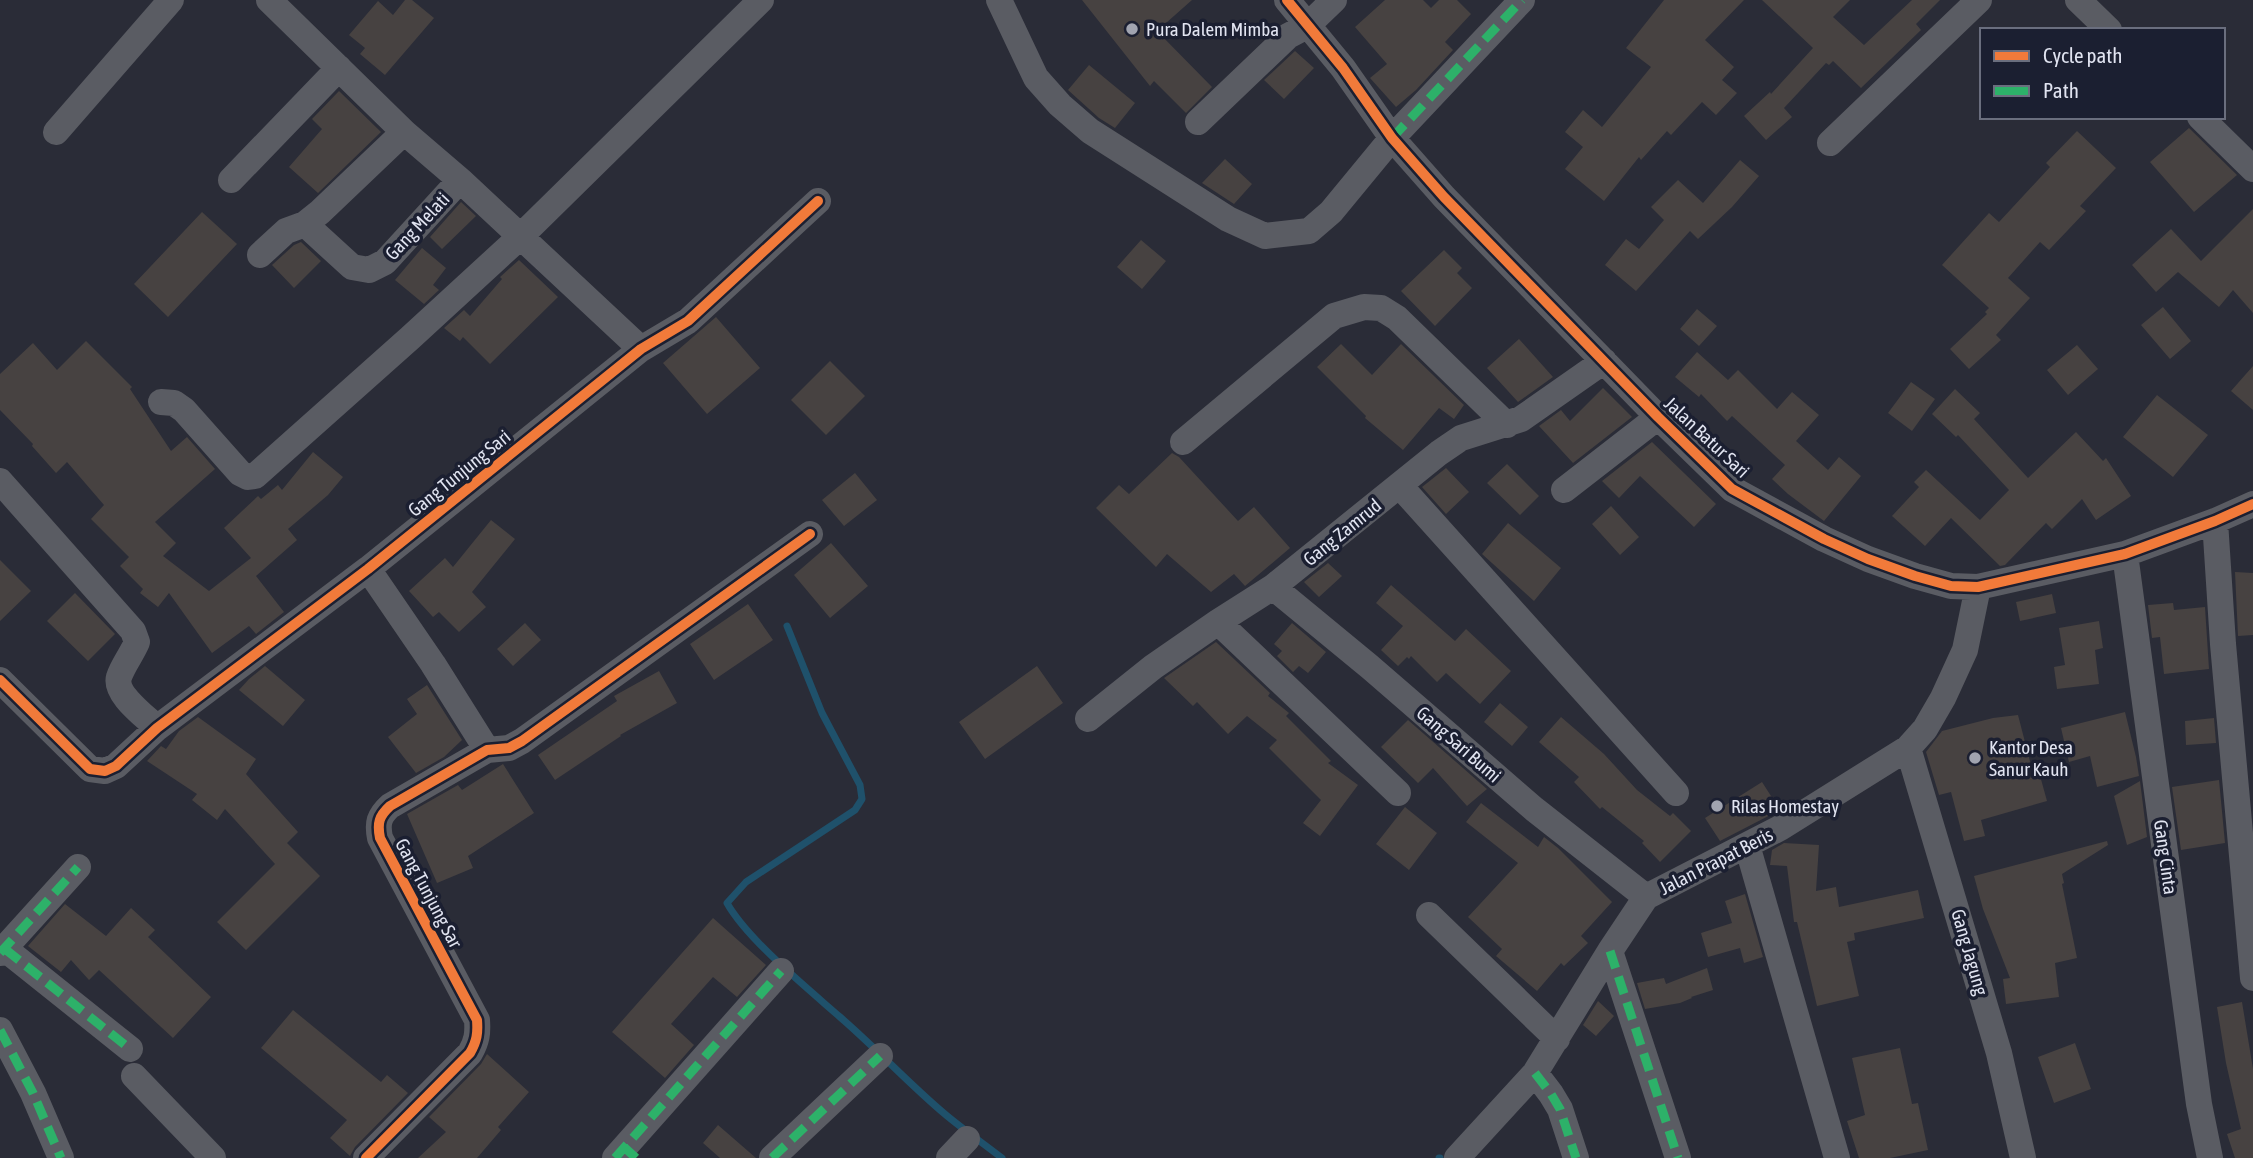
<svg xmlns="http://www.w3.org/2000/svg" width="2253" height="1158" font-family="'Asap Condensed',sans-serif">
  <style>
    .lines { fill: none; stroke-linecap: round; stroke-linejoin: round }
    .stream { stroke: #1f516b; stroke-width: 7 }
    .building { fill: #474241 }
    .minor { stroke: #5a5c63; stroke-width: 26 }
    .quiet { stroke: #2db169; stroke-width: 9; stroke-dasharray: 18 9; stroke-linecap: butt }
    .cycleway-casing { stroke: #1b1f31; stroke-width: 15 }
    .cycleway { stroke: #f17a3a; stroke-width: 10 }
    .poi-dot { fill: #a1a4b0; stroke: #1b1f31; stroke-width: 2.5 }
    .labels { text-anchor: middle; stroke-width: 7; stroke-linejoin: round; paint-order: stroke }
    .poi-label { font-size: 19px; fill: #e1e4f1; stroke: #1b1f31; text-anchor: start }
    .street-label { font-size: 19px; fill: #e1e4f1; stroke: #1b1f31 }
  </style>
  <rect width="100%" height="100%" fill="#2a2c37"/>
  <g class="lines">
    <path class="stream" d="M 787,626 L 822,713 L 860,785 L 862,799 L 855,810 L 746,882 L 727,903 C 747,939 807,988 840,1017 C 876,1048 910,1085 946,1115 C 964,1130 984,1144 1002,1158
      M 1439,1158 L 1440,1158"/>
  </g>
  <path class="building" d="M 405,0 L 412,0 L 434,18 L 385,75 L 360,54 L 365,48 L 349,35 L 378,1 L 393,15 Z
    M 1082,0 L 1192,0 L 1157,31 L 1212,87 L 1186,113 L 1154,81 L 1150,86 Z
    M 1385,0 L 1423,0 L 1431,8 L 1439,0 L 1457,0 L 1471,14 L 1445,42 L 1453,50 L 1416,90 L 1396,107 L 1370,78 L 1387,64 L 1355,27 Z
    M 1664,0 L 1744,0 L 1705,40 L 1734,67 L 1722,80 L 1737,93 L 1716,115 L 1702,102 L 1671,135 L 1667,131 L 1641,160 L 1639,157 L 1604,201 L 1565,169 L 1583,147 L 1565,132 L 1583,110 L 1602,127 L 1651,67 L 1626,48 Z
    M 1762,0 L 1850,0 L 1833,17 L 1864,45 L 1912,0 L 1940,0 L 1916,24 L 1921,30 L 1861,88 L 1833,61 L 1829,65 L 1826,63 L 1784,108 L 1792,117 L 1766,140 L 1744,116 L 1770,92 L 1771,94 L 1813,48 Z
    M 1295,51 L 1314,68 L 1284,99 L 1264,80 Z
    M 1089,65 L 1135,103 L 1115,128 L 1099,118 L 1068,90 Z
    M 339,91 L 381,132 L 318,193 L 289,167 L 322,129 L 312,119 Z
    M 2189,128 L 2237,175 L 2194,212 L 2150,162 Z
    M 2077,131 L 2116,168 L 2080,206 L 2086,211 L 2049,250 L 2040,242 L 2008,278 L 2030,298 L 1996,335 L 2001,340 L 1969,369 L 1950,349 L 1987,314 L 1985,312 L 1989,308 L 1942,265 L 1989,213 L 1999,222 L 2050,167 L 2046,163 Z
    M 1225,159 L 1252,184 L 1234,204 L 1202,183 Z
    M 1740,160 L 1759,176 L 1732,207 L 1698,239 L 1690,231 L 1636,291 L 1605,265 L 1626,239 L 1639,249 L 1664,220 L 1651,207 L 1678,180 L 1703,203 Z
    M 461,202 L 476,216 L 442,249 L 430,237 Z
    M 2253,209 L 2253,313 L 2233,290 L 2219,307 L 2178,272 L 2156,292 L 2132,265 L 2171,229 L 2201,261 Z
    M 202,212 L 237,244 L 168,317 L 134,284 Z
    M 1141,240 L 1166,261 L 1142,289 L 1117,267 Z
    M 301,242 L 321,261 L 294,288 L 272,265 L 294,245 Z
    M 422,248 L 446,268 L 433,285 L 439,290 L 424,304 L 395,280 Z
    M 1444,250 L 1462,268 L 1457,273 L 1472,288 L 1435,326 L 1401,291 Z
    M 519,260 L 558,297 L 490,364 L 463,337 L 460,341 L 444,328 L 464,310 L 470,316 L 502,279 L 500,277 Z
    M 2163,307 L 2191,341 L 2170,359 L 2141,325 Z
    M 1697,309 L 1717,326 L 1699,346 L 1680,329 Z
    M 716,317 L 760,368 L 707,414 L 663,363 Z
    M 1519,339 L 1553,377 L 1518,402 L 1487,368 Z
    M 86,341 L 132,387 L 130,389 L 171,451 L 187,437 L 215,469 L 155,522 L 176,543 L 163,556 L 209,591 L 251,558 L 224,528 L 258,496 L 261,499 L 278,485 L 282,490 L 313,452 L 343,477 L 328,495 L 288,529 L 297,540 L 256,576 L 284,612 L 256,634 L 249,626 L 212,653 L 169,593 L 158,607 L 140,593 L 143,589 L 120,566 L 129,557 L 91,519 L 104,505 L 67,462 L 56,473 L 32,446 L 33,444 L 0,410 L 0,374 L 33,343 L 57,370 Z
    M 1341,344 L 1372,375 L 1401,344 L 1464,405 L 1454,419 L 1439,408 L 1403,450 L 1365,418 L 1366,416 L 1317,367 Z
    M 2077,345 L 2098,369 L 2068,395 L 2047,370 Z
    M 1697,352 L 1728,380 L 1738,370 L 1777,409 L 1792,392 L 1819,415 L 1796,441 L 1828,470 L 1839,457 L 1861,476 L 1824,521 L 1788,494 L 1772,479 L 1785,465 L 1732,416 L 1727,421 L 1701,394 L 1699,397 L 1675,377 Z
    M 830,361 L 865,396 L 826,435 L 791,400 Z
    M 2253,366 L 2253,410 L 2231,391 Z
    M 1911,382 L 1935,399 L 1912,431 L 1888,413 Z
    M 1603,388 L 1632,417 L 1573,463 L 1539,426 L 1561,410 L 1570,421 Z
    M 1955,389 L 1980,413 L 1974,419 L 2028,478 L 2076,432 L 2103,461 L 2106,458 L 2131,496 L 2096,520 L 2082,499 L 2052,529 L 2046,523 L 2005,565 L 2000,566 L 1951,518 L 1925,546 L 1892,516 L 1919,487 L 1914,482 L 1926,470 L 1980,520 L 2009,490 L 1958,435 L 1956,437 L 1932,414 Z
    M 2157,395 L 2208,435 L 2173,477 L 2123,437 Z
    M 1652,442 L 1716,504 L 1694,527 L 1640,476 L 1619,498 L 1602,481 Z
    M 1172,453 L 1179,457 L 1238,521 L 1254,507 L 1290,548 L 1245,586 L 1234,574 L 1211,592 L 1167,554 L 1156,567 L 1096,508 L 1119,485 L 1129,494 Z
    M 1507,464 L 1539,496 L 1520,515 L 1487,483 Z
    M 1446,468 L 1469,492 L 1446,514 L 1422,487 Z
    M 855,473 L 877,500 L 844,526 L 822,500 Z
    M 1611,506 L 1639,537 L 1620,555 L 1592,524 Z
    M 491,520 L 515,539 L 472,592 L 486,607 L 459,632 L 439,612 L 433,617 L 409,591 L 445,558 L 453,567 Z
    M 1508,523 L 1561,568 L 1534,601 L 1482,554 Z
    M 831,543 L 868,586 L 830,618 L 794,575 Z
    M 0,560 L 31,591 L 0,621 Z
    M 1328,563 L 1342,576 L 1319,597 L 1304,582 Z
    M 2235,572 L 2253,573 L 2253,635 L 2238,636 Z
    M 1391,585 L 1455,641 L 1466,629 L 1511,671 L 1480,704 L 1446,673 L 1437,682 L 1411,656 L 1409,659 L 1407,657 L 1398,666 L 1381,650 L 1403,626 L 1376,603 Z
    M 75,593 L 115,634 L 88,661 L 47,621 Z
    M 2052,594 L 2056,613 L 2020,621 L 2016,602 Z
    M 2173,603 L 2174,610 L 2205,607 L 2209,669 L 2164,674 L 2160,637 L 2152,638 L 2148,605 Z
    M 748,604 L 773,640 L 714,680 L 690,644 Z
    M 2099,621 L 2103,648 L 2095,650 L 2099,684 L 2057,689 L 2054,667 L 2065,665 L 2059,628 Z
    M 525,623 L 541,640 L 513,666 L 497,649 Z
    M 1292,623 L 1326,652 L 1308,673 L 1299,666 L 1293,672 L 1277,656 L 1282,651 L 1274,644 Z
    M 1216,642 L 1270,693 L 1268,696 L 1289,713 L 1286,716 L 1331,761 L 1328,763 L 1358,785 L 1320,836 L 1303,823 L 1321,800 L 1269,748 L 1277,740 L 1247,716 L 1228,734 L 1197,702 L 1193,706 L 1164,678 Z
    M 265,666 L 305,700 L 283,726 L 239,690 L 249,679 Z
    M 1037,666 L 1063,703 L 985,759 L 959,722 Z
    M 659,671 L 677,703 L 620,735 L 621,736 L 555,780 L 538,755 L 617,701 L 614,696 Z
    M 427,685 L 462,740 L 444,757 L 416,773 L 388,737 L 417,714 L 407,699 Z
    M 1500,703 L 1528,727 L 1512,746 L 1484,722 Z
    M 2125,712 L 2136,757 L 2139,776 L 2097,787 L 2090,756 L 2069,762 L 2061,728 Z
    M 2018,715 L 2033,773 L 2039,772 L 2047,801 L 1981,820 L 1985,836 L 1964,841 L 1951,792 L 1939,795 L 1926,752 L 1942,731 L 1993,718 Z
    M 198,717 L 256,759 L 246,774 L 298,832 L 287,843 L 320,876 L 246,950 L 217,922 L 275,864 L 225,809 L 217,820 L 192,800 L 197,794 L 147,761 L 161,746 L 166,749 L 179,731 Z
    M 1561,717 L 1604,754 L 1637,790 L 1670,816 L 1673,813 L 1691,831 L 1660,862 L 1642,843 L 1644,841 L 1602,807 L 1600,809 L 1574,782 L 1579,777 L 1539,742 Z
    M 2214,718 L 2216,743 L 2186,745 L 2185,721 Z
    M 1408,720 L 1487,789 L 1467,806 L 1433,768 L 1418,783 L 1381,747 Z
    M 503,764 L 534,813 L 468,856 L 473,868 L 437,883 L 407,814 L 458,785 L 462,790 Z
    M 2219,780 L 2225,843 L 2181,850 L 2172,787 Z
    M 2140,781 L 2147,837 L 2127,845 L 2114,796 Z
    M 1762,782 L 1780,810 L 1720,841 L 1705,818 Z
    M 1481,803 L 1538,847 L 1544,837 L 1558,848 L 1612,902 L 1581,936 L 1588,943 L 1564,966 L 1561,963 L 1537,991 L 1496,956 L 1502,949 L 1468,917 L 1518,863 L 1466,822 Z
    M 1405,807 L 1437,833 L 1409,870 L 1376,844 Z
    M 2107,841 L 2108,845 L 2062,874 L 2064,883 L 2062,884 L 2077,958 L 2055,963 L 2059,997 L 2006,1004 L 2003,979 L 2010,978 L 1983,909 L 1974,876 Z
    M 1784,843 L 1819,845 L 1816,891 L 1836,887 L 1839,907 L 1918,890 L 1924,918 L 1854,933 L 1855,940 L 1847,942 L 1859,996 L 1817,1006 L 1797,922 L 1794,922 L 1787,866 L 1770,865 L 1772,850 Z
    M 1745,894 L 1763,957 L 1744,963 L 1740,948 L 1708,957 L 1701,933 L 1732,923 L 1725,901 Z
    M 65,904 L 106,936 L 131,908 L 155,930 L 148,937 L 211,997 L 173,1038 L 99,970 L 89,980 L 71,960 L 61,972 L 28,946 Z
    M 713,918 L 766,965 L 737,997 L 713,977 L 671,1024 L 694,1045 L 665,1078 L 612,1032 Z
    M 1707,968 L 1713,990 L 1691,997 L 1692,998 L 1680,1003 L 1645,1009 L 1637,983 L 1664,978 L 1666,984 Z
    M 1598,1001 L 1614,1016 L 1596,1036 L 1583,1025 Z
    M 2242,1002 L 2253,1069 L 2253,1158 L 2235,1158 L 2227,1134 L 2241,1129 L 2226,1063 L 2217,1007 Z
    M 293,1010 L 381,1082 L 387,1075 L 408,1093 L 355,1147 L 350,1156 L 330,1138 L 347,1120 L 261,1048 Z
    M 2075,1043 L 2091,1089 L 2054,1103 L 2038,1057 Z
    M 1900,1048 L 1912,1104 L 1918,1103 L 1928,1150 L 1890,1158 L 1859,1158 L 1847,1121 L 1865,1115 L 1852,1058 Z
    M 487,1054 L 529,1092 L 498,1127 L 501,1130 L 477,1158 L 418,1158 L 446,1132 L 429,1117 L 481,1064 Z
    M 718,1125 L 756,1158 L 720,1158 L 703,1143 Z"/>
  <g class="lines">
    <path class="minor" d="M 269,0 L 404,132 L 460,180 L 641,349
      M 999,0 L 1036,78 L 1060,105 L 1090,131 L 1228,219 L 1265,236 L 1309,231 L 1331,212 L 1392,138 L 1522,0
      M 1287,0 L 1343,68 L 1392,138 L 1444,197 L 1658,417 L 1732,489 L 1824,539 L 1868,559 L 1915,576 L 1951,586 L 1978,587 L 2125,554 L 2215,521 L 2253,504
      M 2078,0 L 2109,30
      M 2200,117 L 2253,169
      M 1198,122 L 1288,36 L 1307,26 L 1334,0
      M 56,132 L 171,0
      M 1830,143 L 1979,0
      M 231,180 L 339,68
      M 305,224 L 352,267 L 369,270 L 385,262 L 460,180
      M 260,255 L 286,231 L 305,224 L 320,212 L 404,132
      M 161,402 L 174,403 L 184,410 L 240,473 L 248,477 L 255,476 L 410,338 L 521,236 L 761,0
      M 1183,442 L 1334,316 L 1364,307 L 1381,308 L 1397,318 L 1507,425
      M 0,481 L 133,631 L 137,642 C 132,654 123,665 119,677 C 114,694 145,716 157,728
      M 1400,486 L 1676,793
      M 1564,490 L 1658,417
      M 2215,521 L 2223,644 L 2253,978
      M 2125,554 L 2199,1104 L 2210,1158
      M 368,569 L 433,664 L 487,750
      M 1273,587 L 1370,667 L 1534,809 L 1646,897
      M 1218,622 L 1398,793
      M 0,680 L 90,769 L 105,771 L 116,766 L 157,728 L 368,569 L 641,349 L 688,321 L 818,201
      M 1088,719 L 1153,667 L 1218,622 L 1273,587 L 1439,453 L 1461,438 L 1521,419 L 1604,361
      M 1908,748 L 1999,1053 L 2023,1158
      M 1747,845 L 1837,1158
      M 1429,915 L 1557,1039
      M 5,949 L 130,1049
      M 1610,951 L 1678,1158
      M 0,953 L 78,867
      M 0,1030 L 33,1093 L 61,1158
      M 1535,1073 L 1551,1094 L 1560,1109 L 1576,1158
      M 134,1076 L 213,1158
      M 366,1158 L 470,1053 C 477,1041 478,1033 477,1020 L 380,838 C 377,823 379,816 390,806 L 487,750 L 509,748 L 522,741 L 810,534
      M 615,1158 L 781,971
      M 772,1158 L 880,1056
      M 949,1158 L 967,1139
      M 1457,1158 L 1535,1073 L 1610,951 L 1646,897 L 1780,828 L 1908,748 L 1925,729 L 1943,698 L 1965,650 L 1978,587"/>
    <path class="quiet" d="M 1392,138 L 1522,0
      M 5,949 L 130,1049
      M 1610,951 L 1678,1158
      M 0,953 L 78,867
      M 0,1030 L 33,1093 L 61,1158
      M 1535,1073 L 1551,1094 L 1560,1109 L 1576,1158
      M 624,1147 L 636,1158
      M 615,1158 L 781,971
      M 772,1158 L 880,1056"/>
    <defs>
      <path id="cycleway" d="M 1287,0 L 1343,68 L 1392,138 L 1444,197 L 1658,417 L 1732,489 L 1824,539 L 1868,559 L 1915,576 L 1951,586 L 1978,587 L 2125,554 L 2215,521 L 2253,504
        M 0,680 L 90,769 L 105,771 L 116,766 L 157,728 L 368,569 L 641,349 L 688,321 L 818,201
        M 366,1158 L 470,1053 C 477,1041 478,1033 477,1020 L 380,838 C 377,823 379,816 390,806 L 487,750 L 509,748 L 522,741 L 810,534"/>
    </defs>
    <use href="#cycleway" class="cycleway-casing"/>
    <use href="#cycleway" class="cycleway"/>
  </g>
  <g class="poi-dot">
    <circle cx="1132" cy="29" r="7"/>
    <circle cx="1975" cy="758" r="7"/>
    <circle cx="1717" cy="806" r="7"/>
  </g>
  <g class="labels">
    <g class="poi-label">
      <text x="1146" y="36">Pura Dalem Mimba</text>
      <text x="1989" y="754">Kantor Desa<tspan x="1989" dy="22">Sanur Kauh</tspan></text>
      <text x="1731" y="813">Rilas Homestay</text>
    </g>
    <g class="street-label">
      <text transform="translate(417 226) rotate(-47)" y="7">Gang Melati</text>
      <text transform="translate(1707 437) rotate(43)" y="7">Jalan Batur Sari</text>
      <text transform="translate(459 473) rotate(-39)" y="7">Gang Tunjung Sari</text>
      <text transform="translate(1342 532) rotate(-39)" y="7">Gang Zamrud</text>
      <text transform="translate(1459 744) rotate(41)" y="7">Gang Sari Bumi</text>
      <text transform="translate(2166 857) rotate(82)" y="7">Gang Cinta</text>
      <text transform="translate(1716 861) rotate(-27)" y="7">Jalan Prapat Beris</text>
      <text transform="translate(429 893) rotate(62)" y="7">Gang Tunjung Sar</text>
      <text transform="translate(1970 952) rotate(74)" y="7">Gang Jagung</text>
    </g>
  </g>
  <rect x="1980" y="28" width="245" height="91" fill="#1b1f31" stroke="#6a6e7e" stroke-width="2"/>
  <rect x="1994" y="51" width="35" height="10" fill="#f17a3a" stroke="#6a6e7e" stroke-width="2"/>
  <text x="2043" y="63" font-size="21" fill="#e1e4f1">Cycle path</text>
  <rect x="1994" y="86" width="35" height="10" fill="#2db169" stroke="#6a6e7e" stroke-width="2"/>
  <text x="2043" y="98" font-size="21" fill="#e1e4f1">Path</text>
</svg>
